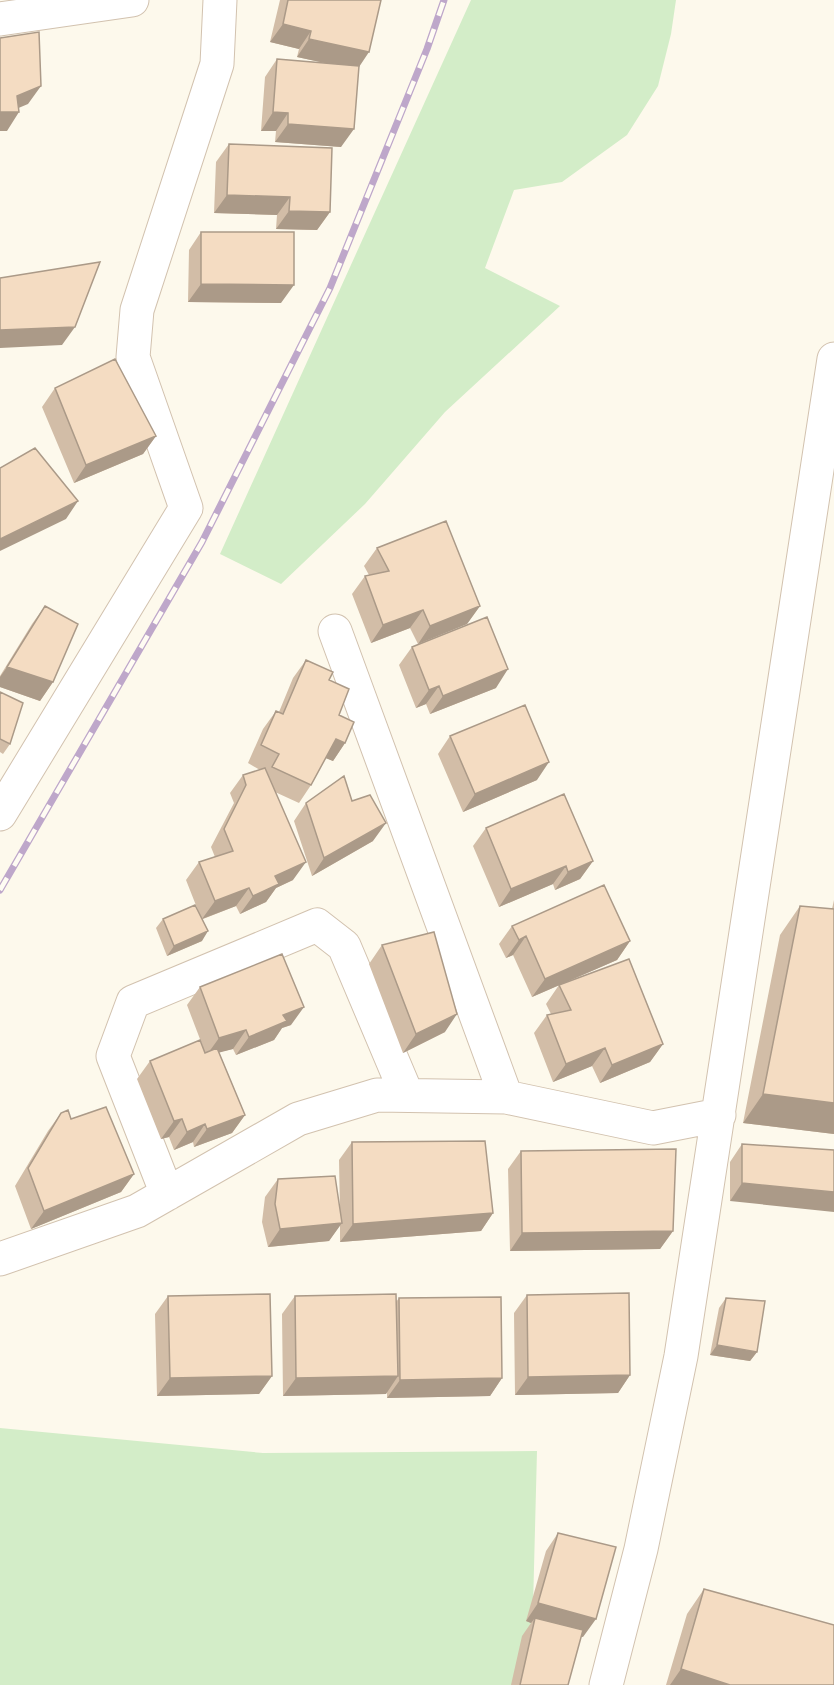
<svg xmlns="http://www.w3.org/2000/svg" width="834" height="1685" font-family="'DM Sans',sans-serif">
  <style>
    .green { fill: #d3edc8 }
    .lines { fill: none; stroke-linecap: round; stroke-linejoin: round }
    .street-casing { stroke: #d2c2af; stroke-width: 35 }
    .street { stroke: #fff; stroke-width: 33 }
    .rail-casing { stroke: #bea7ca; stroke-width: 7 }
    .rail { stroke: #fffcf3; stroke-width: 4.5; stroke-dasharray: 14; stroke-linecap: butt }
    .wall { fill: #d2bda7 }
    .shaded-wall { fill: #ab9a88 }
    .building { fill: #f4dcc2; stroke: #ab9a88; stroke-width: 1.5 }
  </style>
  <rect width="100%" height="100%" fill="#fdf9ec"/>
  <path class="green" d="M 471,0 L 676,0 L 671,34 L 658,86 L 627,135 L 562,182 L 514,190 L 485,268 L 560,306 L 445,412 L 365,504 L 281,584 L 220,554 Z
    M 0,1428 L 263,1453 L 537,1451 L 531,1685 L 0,1685 Z"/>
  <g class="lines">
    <defs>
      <path id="street" d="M 0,19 L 132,0
        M 335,631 L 506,1097
        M 0,814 L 186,508 L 133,357 L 137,310 L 217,64 L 220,0
        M 167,1194 L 113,1056 L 133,1002 L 317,925 L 344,946 L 407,1095
        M 0,1259 L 137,1211 L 298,1119 L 377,1095 L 506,1097 L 653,1128 L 719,1115
        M 606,1685 L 641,1549 L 681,1356 L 834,359"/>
    </defs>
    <use href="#street" class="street-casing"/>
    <use href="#street" class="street"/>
    <defs>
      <path id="rail" d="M 0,890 L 202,542 L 330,288 L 427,49 L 444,0"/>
    </defs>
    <use href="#rail" class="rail-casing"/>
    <use href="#rail" class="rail"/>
  </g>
  <path class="wall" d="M 280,0 L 381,0 L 359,67 L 341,147 L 275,142 L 276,131 L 261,131 L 265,77 L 277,59 L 325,63 L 297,57 L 299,49 L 270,42 Z
    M 229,144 L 330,212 L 317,230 L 276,229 L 277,215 L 214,213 L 216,162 Z
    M 201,232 L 281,303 L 188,302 L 189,250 Z
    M 55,388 L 156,436 L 143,454 L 74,483 L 42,407 Z
    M 377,548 L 480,606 L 467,624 L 418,644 L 410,628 L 371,643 L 352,594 L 365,576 L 369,575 L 364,566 Z
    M 45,606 L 53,682 L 40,701 L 0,687 L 0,676 L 32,624 Z
    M 412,647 L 496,688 L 430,714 L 426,704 L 416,708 L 399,665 Z
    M 306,660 L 329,680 L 339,715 L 345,743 L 333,761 L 326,758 L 311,785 L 299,803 L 275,792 L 293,880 L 276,888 L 266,902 L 240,914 L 236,906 L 203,919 L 202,941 L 167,956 L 156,928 L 163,919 L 199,913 L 186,880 L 199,862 L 215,857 L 211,847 L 234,803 L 230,793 L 243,775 L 260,770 L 248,763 L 263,729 L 276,711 L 279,712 L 293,678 Z
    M 0,692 L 10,744 L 3,754 L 0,752 Z
    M 450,736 L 537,780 L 463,812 L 438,754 Z
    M 352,801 L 373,841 L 312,876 L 294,821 L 306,803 Z
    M 486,828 L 593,861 L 580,879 L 555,890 L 553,884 L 499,907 L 473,846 Z
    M 834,900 L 834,1134 L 743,1123 L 780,935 L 800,906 L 832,909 Z
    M 512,926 L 630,941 L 617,960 L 532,997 L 513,955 L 506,958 L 499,944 Z
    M 382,945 L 445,1032 L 403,1053 L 369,964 Z
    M 559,985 L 663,1044 L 650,1062 L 600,1083 L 592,1066 L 553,1082 L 534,1033 L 547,1015 L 551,1014 L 546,1004 Z
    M 200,987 L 291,1025 L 282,1028 L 274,1040 L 236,1055 L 233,1049 L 219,1052 L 245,1115 L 232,1133 L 194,1147 L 193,1142 L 174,1150 L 169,1137 L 161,1139 L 137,1079 L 150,1061 L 203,1047 L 187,1005 Z
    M 61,1113 L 71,1119 L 134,1174 L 121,1192 L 31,1229 L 15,1186 L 48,1131 Z
    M 352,1142 L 493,1213 L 481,1231 L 340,1242 L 340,1225 L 329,1241 L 268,1247 L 262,1222 L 265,1197 L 278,1179 L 340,1213 L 339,1160 Z
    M 742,1144 L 834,1150 L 730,1201 L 730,1162 Z
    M 521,1151 L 673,1231 L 660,1249 L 510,1251 L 508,1169 Z
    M 527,1295 L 630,1375 L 618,1393 L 515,1395 L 514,1313 Z
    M 168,1296 L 272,1376 L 259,1394 L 157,1396 L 155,1314 Z
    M 295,1296 L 396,1302 L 399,1298 L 502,1378 L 490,1396 L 387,1398 L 387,1391 L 386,1394 L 283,1396 L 282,1314 Z
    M 726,1298 L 757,1352 L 750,1361 L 710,1355 L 719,1308 Z
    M 558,1533 L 583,1637 L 581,1637 L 568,1685 L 511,1685 L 522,1636 L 531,1623 L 526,1621 L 546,1551 Z
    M 704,1589 L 834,1685 L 666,1685 L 687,1614 Z"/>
  <path class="shaded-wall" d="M 283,24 L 311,31 L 299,49 L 270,42 Z
    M 309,39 L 369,52 L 357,70 L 297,57 Z
    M 41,86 L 28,104 L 9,112 L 19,112 L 7,131 L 0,131 L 0,112 L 17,96 Z
    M 273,112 L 288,113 L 276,131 L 261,131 Z
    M 288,124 L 354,129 L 341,147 L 275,142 Z
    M 227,195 L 290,197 L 277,215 L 214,213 Z
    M 289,211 L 330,212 L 317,230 L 276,229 Z
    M 201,284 L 294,285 L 281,303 L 188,302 Z
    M 75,327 L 62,345 L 0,348 L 0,330 Z
    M 156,436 L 143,454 L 74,483 L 86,465 Z
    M 78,501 L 66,519 L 0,551 L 0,539 Z
    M 480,606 L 467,624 L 418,644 L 430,626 Z
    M 423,610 L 410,628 L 371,643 L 383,625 Z
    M 7,667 L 53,682 L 40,701 L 0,687 L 0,677 Z
    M 508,669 L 496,688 L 430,714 L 443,696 Z
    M 439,686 L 426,704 L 416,708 L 429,690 Z
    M 336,739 L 345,743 L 333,761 L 323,757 Z
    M 549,762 L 537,780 L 463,812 L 475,794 Z
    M 386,823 L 373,841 L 312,876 L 324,858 Z
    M 593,861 L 580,879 L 555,890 L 568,872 Z
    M 306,862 L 293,880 L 276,888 L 266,902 L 240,914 L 253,896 L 275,876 Z
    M 566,866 L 553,884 L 499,907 L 511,889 Z
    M 249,888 L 236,906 L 202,919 L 215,901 Z
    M 208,931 L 202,941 L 167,956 L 174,946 Z
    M 526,936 L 513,955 L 506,958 L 519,940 Z
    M 630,941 L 617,960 L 532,997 L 545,979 Z
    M 304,1007 L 291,1025 L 282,1028 L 274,1040 L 236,1055 L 249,1037 L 283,1015 Z
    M 457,1014 L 445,1032 L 403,1053 L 416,1034 Z
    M 246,1030 L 233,1049 L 206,1056 L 219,1038 Z
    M 663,1044 L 650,1062 L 600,1083 L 612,1065 Z
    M 605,1048 L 592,1066 L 553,1082 L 566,1064 Z
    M 763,1094 L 834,1103 L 834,1134 L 743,1123 Z
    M 245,1115 L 232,1133 L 194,1147 L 207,1129 Z
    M 182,1119 L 169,1137 L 161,1139 L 174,1121 Z
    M 205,1124 L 193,1142 L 174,1150 L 187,1132 Z
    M 134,1174 L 121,1192 L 31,1229 L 44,1211 Z
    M 742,1183 L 834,1192 L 834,1212 L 730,1201 Z
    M 493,1213 L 481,1231 L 340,1242 L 353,1224 Z
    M 342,1223 L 329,1241 L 268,1247 L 280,1229 Z
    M 673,1231 L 660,1249 L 510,1251 L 522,1233 Z
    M 717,1345 L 757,1352 L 750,1361 L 710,1355 Z
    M 630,1375 L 618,1393 L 515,1395 L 528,1377 Z
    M 272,1376 L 259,1394 L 157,1396 L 170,1378 Z
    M 398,1376 L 386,1394 L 283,1396 L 296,1378 Z
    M 502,1378 L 490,1396 L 387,1398 L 400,1380 Z
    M 538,1603 L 596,1619 L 583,1637 L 533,1623 L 535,1618 L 531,1623 L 526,1621 Z
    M 681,1669 L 730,1685 L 670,1685 Z"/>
  <path class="building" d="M 288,0 L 381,0 L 369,52 L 309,39 L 311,31 L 283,24 Z
    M 39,32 L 41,86 L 17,96 L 19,112 L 0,112 L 0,38 Z
    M 277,59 L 359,66 L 354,129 L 288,124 L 288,113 L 273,112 Z
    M 229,144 L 332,148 L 330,212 L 289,211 L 290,197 L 227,195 Z
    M 201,232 L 294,232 L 294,285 L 201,284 Z
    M 100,262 L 75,327 L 0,330 L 0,278 Z
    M 115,359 L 156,436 L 86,465 L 55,388 Z
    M 35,448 L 78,501 L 0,539 L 0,468 Z
    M 446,521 L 480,606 L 430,626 L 423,610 L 383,625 L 365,576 L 389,571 L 377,548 Z
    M 45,606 L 78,624 L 53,682 L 7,667 Z
    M 487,617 L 508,669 L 443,696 L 439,686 L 429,690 L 412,647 Z
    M 306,660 L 333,672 L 329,680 L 349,689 L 339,715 L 354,722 L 345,743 L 336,739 L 311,785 L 272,767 L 279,754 L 261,745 L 276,711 L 283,714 Z
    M 0,692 L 23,703 L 10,744 L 0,739 Z
    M 525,705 L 549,762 L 475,794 L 450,736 Z
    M 265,768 L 306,862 L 275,876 L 279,884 L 253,896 L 249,888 L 215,901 L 199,862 L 233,851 L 224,829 L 246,785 L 243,775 Z
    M 344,776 L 352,801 L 370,795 L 386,823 L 324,858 L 306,803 Z
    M 564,794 L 593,861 L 568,872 L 566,866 L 511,889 L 486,828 Z
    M 604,885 L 630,941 L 545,979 L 526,936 L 519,940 L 512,926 Z
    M 195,905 L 208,931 L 174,946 L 163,919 Z
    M 800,906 L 834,909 L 834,1103 L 763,1094 Z
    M 434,932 L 457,1014 L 416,1034 L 382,945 Z
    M 282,954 L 304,1007 L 283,1015 L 287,1021 L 249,1037 L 246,1030 L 219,1038 L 200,987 Z
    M 629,959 L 663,1044 L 612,1065 L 605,1048 L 566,1064 L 547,1015 L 571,1010 L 559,985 Z
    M 200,1040 L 205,1053 L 217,1048 L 245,1115 L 207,1129 L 205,1124 L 187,1132 L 182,1119 L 174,1121 L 150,1061 Z
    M 106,1107 L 134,1174 L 44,1211 L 28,1168 L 61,1113 L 68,1110 L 71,1119 Z
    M 485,1141 L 493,1213 L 353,1224 L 352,1142 Z
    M 742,1144 L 834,1150 L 834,1192 L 742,1183 Z
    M 676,1149 L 673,1231 L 522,1233 L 521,1151 Z
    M 335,1176 L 342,1223 L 280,1229 L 275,1204 L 278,1179 Z
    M 629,1293 L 630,1375 L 528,1377 L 527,1295 Z
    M 270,1294 L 272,1376 L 170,1378 L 168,1296 Z
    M 396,1294 L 398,1376 L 296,1378 L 295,1296 Z
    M 501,1297 L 502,1378 L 400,1380 L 399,1298 Z
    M 726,1298 L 765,1301 L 757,1352 L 717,1345 Z
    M 558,1533 L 616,1547 L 596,1619 L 538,1603 Z
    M 704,1589 L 834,1625 L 834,1685 L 730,1685 L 681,1669 Z
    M 535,1618 L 583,1630 L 568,1685 L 520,1685 Z"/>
</svg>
